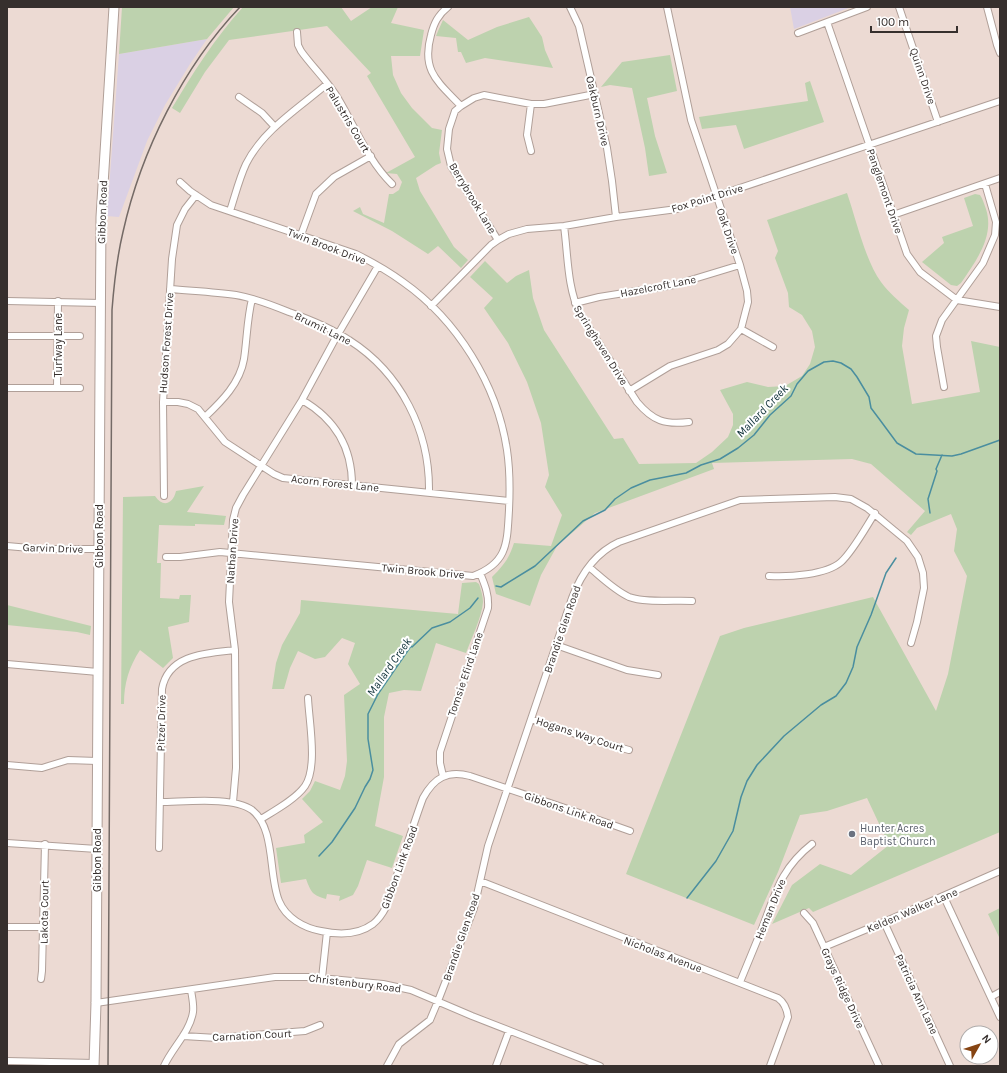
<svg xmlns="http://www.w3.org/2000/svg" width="1007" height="1073" font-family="Karla,sans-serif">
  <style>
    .industrial { fill: #dad0e4 }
    .green { fill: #bdd2ae }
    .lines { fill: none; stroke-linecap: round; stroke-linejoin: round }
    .stream { stroke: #4a8e9f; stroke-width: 1.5 }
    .street-casing { stroke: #b09f98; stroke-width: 8 }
    .secondary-casing { stroke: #b09f98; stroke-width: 11 }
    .street { stroke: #fff; stroke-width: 6 }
    .secondary { stroke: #fff; stroke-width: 9 }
    .rail { stroke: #746a66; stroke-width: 1.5 }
    .worship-dot { fill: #6b7280; stroke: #fff; stroke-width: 1.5 }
    .labels { text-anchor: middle; stroke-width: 4; stroke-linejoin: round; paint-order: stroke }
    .street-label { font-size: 11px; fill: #362f2d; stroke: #fff }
    .worship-label { font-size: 11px; fill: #5b616d; stroke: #fff; text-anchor: start }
    .water-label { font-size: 12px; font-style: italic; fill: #0d2f37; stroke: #fff }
  </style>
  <rect width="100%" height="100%" fill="#ecdad3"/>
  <path class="industrial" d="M 790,7 L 851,7 L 794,29 Z
    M 207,39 L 190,64 L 165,105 L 147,141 L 119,217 L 107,216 L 119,54 Z"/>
  <path class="green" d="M 122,7 L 234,7 L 207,39 L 119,54 Z
    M 243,7 L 341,7 L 351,21 L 372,7 L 398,7 L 391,23 L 424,30 L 420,56 L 391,56 L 393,75 L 401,93 L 412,108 L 432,128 L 442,130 L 439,153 L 441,163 L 436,165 L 416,178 L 420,191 L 454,247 L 468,260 L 461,268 L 438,246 L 428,254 L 392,231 L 353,211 L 360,207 L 363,214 L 384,223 L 389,194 L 393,194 L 399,190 L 402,182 L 397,174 L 386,173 L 415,157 L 367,76 L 371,73 L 327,26 L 229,40 L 205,72 L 180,113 L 172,108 C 193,73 215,38 243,7 Z
    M 529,17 L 542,37 L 545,50 L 553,68 L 485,58 L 466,63 L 461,52 L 458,52 L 456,38 L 436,36 L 438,31 L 443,20 L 468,40 L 497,27 Z
    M 670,55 L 677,91 L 647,98 L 655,136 L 667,173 L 649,176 L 645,148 L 632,88 L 610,85 L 601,87 L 622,62 Z
    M 810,81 L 824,122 L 744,149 L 736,125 L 702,129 L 699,117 L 808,101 L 805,83 Z
    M 847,193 C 856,219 865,260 881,282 C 889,293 899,301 909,310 L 904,328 L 902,346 L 912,404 L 980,392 L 971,341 L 1000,347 L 1000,832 L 813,912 L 809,908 L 772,924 L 792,885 L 820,864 L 851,875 L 889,845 L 867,798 L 827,811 L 800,815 L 778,872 L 754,925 L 626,874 L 720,636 L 744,628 L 873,597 L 936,711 L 948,674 L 967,576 L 954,551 L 957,529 L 951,514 L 917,528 L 911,535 L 907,532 L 925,511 L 871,464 L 852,459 L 712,463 L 714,469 L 595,513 L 557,546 L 541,575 L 530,606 L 496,594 L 492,577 C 503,566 509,559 514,543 L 551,546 L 562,515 L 545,487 L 549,475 L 541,423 L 527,382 L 508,343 L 484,308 L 493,298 L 470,277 L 485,261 L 507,283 L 516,276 L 529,270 L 533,298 L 544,330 L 614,439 L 623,438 L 639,464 L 696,463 L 712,452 L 728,437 L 733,425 L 733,414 L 720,390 L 747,382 L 768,387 L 785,386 L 802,376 L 810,364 L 815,347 L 812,331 L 802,315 L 789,307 L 788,293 L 775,258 L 778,251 L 767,220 Z
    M 975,194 L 980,195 C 983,199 984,204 986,209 C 995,237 975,262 961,283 L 957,286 L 951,285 L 922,262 L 944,243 L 942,237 L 973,226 L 964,198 Z
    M 204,486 L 187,512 L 226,516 L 224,525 L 195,524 L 195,526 L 159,525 L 157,563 L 161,563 L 160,598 L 179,599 L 180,595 L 191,595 L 189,622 L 168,627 L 173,658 L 163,668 L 140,650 C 129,667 124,683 124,704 L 121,704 L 123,497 L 155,496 C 163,508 173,504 176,491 Z
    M 476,582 L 479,584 C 481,590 483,596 483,602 C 482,617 471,639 466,653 L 436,643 L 421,691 L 404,690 L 389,693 L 384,717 L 384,777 L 375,826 L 403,836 L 392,868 L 367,860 L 358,886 L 353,895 L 339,901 L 340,896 L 327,894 L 326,899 C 312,895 311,892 306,879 L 281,883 L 276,848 L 305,843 L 304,835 L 323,822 L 302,799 L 310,791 L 315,781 L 340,790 L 345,776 L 347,761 L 344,695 L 360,684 L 348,664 L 355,643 L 342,638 L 325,657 L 315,659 L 298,651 L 290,668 L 284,689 L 272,689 L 276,663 L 282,645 L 300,613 L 301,600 L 458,614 L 462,583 Z
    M 7,605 L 91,626 L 90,635 L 77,632 L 7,625 Z
    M 1000,908 L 1000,939 L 988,914 Z"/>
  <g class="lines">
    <path class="stream" d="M 930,513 L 928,499 L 937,471 L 936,469 L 942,455
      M 496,586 L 501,587 L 535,566 L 583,521 L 605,510 L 615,499 L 631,488 L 650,480 L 686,473 L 701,465 L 720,459 L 738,448 L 754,435 L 770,415 L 791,396 L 797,384 L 808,371 L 824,362 L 833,361 L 841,363 L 851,369 L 857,377 L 869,397 L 871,408 L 880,420 L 897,443 L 916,454 L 952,456 L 961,454 L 1000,440
      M 319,856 L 332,842 L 355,808 L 365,787 L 370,779 L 373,770 L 368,739 L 368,714 L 378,694 L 411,646 L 412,647 L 432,628 L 450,622 L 470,608 L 478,598
      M 687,898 L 716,861 L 733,831 L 741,797 L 747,781 L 757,765 L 784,736 L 821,705 L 836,696 L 846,683 L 853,667 L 857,647 L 871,615 L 886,573 L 896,558"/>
    <defs>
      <path id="street" d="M 448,7 C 438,15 434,23 431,35 C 421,71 438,82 461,106
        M 570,7 L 579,26 L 607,148 L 612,181 L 616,217
        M 899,7 L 938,122
        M 987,7 L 997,45 L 1000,53
        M 827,22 L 907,254 L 920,272 L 957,300 L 1000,307
        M 297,32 L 298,45 L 301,51 C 313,68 329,82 339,100 C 355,127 369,162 392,184
        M 798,33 L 867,7
        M 239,97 L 262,113 L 275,127
        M 531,104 L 527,135 L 531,151
        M 230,211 C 235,196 239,179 246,164 C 263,130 299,108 327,84
        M 893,215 L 1000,178
        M 564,226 C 568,255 567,287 580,314 L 637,402 C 653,421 665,425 689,422
        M 301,235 L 316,194 L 334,177 L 371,156
        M 498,240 L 451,166 L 447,149 L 449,129 L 455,111 L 461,106 L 474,98 L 484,95 L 531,104 L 544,104 L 595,94
        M 170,289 C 192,291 215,292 236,295 C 254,298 272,305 289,312 C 309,319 331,328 349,340 C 401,373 430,431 429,492
        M 7,301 L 101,303
        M 575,303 L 599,297 L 674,285 L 740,265
        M 431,306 L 491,245 L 498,240 L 509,234 L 527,229 L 564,226 L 616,217 L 677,209 L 1000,101
        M 741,329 L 773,347
        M 7,336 L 80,336
        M 944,387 L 937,347 L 936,336 L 942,320 L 983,263 L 995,235 L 996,222 L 985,184
        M 7,388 L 80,388
        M 57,388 L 58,301
        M 629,391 L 670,366 L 718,350 L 728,344 L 741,329 L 748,302 L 747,291 L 740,265 L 691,120 L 667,7
        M 302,400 C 335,419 352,447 352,485
        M 163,402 L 178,402 L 188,404 L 198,409 L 225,442 L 274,474 L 283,478 L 509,501
        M 205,417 C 222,401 240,383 244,359 C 247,339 247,319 252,299
        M 164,496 L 163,402 L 172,259 L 177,225 L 185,209 L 196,195
        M 7,546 L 41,549 L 99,549
        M 166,557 L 180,557 L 220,552 L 473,576 C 508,563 507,543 509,510 C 510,490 510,470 507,450 C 497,384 457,320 403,282 C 388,271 372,262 356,254 L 211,205 L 190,191 L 180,182
        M 589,567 C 601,577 614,590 629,597 C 644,603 675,600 692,601
        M 769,576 C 789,577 826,575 841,562 C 853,551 866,527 875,513
        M 556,645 L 627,670 L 658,675
        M 7,664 L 98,672
        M 531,719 L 590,739 L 629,750
        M 7,765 L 42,768 L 68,760 L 97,761
        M 443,776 L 440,763 L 440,752 L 488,608 C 489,595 485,585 480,573
        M 160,802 C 184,802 233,796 252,810 C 276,829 268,874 279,901 C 286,918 304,928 321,931 C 339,935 358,935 373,924 C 378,920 383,913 386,907 C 390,898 393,888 396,878 C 405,852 413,825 423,798 C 434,778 447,770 470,776 L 568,809 L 630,831
        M 233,802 L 236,768 L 235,650 L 229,602 L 233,520 L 236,508 L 243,495 L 302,400 L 334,341 L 378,266
        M 261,819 C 274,811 296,799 305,786 C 318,767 309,721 308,698
        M 7,843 L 97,849
        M 159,848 L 162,689 C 168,654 207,653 235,650
        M 480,881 L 778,998 C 785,1003 787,1009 788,1017 L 770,1066
        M 944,897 L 1000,1017
        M 804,913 L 813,923 L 879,1066
        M 884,922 L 950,1066
        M 7,927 L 43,927
        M 824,947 L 884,922 L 1000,871
        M 322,978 L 327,932
        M 41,979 L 42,971 L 45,844
        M 740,982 C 747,965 754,948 761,931 C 775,895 780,869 812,844
        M 991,997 L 1000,992
        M 96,1003 L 275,977 L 310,977 L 383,984 L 411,990 L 472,1016 L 600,1066
        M 183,1036 L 217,1038 L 305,1031 L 320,1025
        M 7,1061 L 94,1063
        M 164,1066 C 172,1048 190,1032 193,1012 C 194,1005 192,997 191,990
        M 387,1066 L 399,1044 L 430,1020 L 438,1001 L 474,908 L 488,846 L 572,598 C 581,574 595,553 619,542 L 740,500 L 835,497 L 851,499 L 867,508 L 907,541 L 918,557 L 923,573 L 924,588 L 917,622 L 911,643
        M 496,1066 L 509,1031"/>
      <path id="secondary" d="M 94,1066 L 96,1003 L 101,217 L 114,7"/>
    </defs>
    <use href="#street" class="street-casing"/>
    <use href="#secondary" class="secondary-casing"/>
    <use href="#street" class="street"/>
    <use href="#secondary" class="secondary"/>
    <path class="rail" d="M 108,1066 L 112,310 C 114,284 117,257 123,232 C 141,151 183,67 240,7"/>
  </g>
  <circle class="worship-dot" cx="852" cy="834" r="4"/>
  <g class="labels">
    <g class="street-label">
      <text transform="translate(923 76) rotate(71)" y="4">Quinn Drive</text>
      <text transform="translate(598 111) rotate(77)" y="4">Oakburn Drive</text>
      <text transform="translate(348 119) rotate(59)" y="4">Palustris Court</text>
      <text transform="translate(885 191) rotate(71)" y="4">Panglemont Drive</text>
      <text transform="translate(473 198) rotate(59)" y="4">Berrybrook Lane</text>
      <text transform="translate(707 198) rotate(-17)" y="4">Fox Point Drive</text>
      <text transform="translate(102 212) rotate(-88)" y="4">Gibbon Road</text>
      <text transform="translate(728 231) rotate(71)" y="4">Oak Drive</text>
      <text transform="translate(327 246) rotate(21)" y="4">Twin Brook Drive</text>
      <text transform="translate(658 286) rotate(-11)" y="4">Hazelcroft Lane</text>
      <text transform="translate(323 328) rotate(26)" y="4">Brumit Lane</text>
      <text transform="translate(166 343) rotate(-86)" y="4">Hudson Forest Drive</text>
      <text transform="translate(58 345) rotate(-90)" y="4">Turfway Lane</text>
      <text transform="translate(601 345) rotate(58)" y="4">Springhaven Drive</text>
      <text transform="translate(335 483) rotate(6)" y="4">Acorn Forest Lane</text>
      <text transform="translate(99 536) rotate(-90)" y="4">Gibbon Road</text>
      <text transform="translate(53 548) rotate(2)" y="4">Garvin Drive</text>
      <text transform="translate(232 551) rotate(-86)" y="4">Nathan Drive</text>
      <text transform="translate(423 571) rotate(5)" y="4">Twin Brook Drive</text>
      <text transform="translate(562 629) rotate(-71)" y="4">Brandie Glen Road</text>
      <text transform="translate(465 674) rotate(-71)" y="4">Tomsie Efird Lane</text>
      <text transform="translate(161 723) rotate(-89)" y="4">Pitzer Drive</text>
      <text transform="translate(580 734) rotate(18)" y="4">Hogans Way Court</text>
      <text transform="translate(569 810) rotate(19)" y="4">Gibbons Link Road</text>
      <text transform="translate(97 860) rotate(-90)" y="4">Gibbon Road</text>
      <text transform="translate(399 867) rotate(-70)" y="4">Gibbon Link Road</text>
      <text transform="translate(770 909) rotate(-68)" y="4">Heman Drive</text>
      <text transform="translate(912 910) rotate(-23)" y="4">Kelden Walker Lane</text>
      <text transform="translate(44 912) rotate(-89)" y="4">Lakota Court</text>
      <text transform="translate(461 937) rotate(-71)" y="4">Brandie Glen Road</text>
      <text transform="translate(663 954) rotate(21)" y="4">Nicholas Avenue</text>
      <text transform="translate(355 983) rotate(7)" y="4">Christenbury Road</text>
      <text transform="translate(843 988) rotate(65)" y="4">Grays Ridge Drive</text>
      <text transform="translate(917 994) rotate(65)" y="4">Patricia Ann Lane</text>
      <text transform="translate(252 1035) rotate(-3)" y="4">Carnation Court</text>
    </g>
    <g class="worship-label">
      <text x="860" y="832">Hunter Acres<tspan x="860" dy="13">Baptist Church</tspan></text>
    </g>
    <g class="water-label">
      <text transform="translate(762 411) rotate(-46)" y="4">Mallard Creek</text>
      <text transform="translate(389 667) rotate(-55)" y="4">Mallard Creek</text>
    </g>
  </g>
  <rect width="1007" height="1073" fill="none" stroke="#362f2d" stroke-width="16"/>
  <g transform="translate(979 1045) rotate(51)"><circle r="19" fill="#ffffff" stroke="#afacab"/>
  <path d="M0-3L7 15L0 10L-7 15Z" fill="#864413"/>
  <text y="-6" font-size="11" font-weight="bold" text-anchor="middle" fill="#362f2d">N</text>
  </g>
  <path d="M871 26v6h86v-6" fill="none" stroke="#362f2d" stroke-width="2"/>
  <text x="877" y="26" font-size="12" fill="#362f2d" stroke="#ffffff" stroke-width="3" paint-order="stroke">100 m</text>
</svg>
